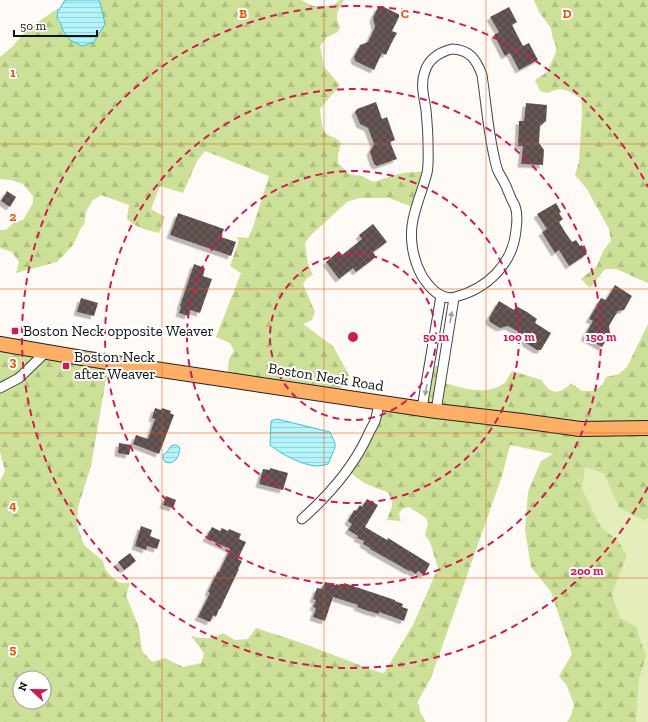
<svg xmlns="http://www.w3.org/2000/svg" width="648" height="722" font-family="'Zilla Slab',serif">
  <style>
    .grass { fill: #e3eeba }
    .forest { fill: url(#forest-firs); fill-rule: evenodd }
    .water { fill: url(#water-rules); stroke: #35c5d9 }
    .building { fill: url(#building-cross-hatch); filter: url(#shadow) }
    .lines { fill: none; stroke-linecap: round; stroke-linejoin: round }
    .minor-casing { stroke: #444; stroke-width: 11 }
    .primary-casing { stroke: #222; stroke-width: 16 }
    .minor { stroke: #fff; stroke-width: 9 }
    .primary { stroke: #ffae65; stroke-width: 14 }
    .oneway { fill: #a0a0a0 }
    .grid { fill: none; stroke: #e8590c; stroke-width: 1; stroke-opacity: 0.55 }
    .ring { fill: none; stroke: #ce1b56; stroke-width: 2; stroke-dasharray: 7 5 }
    .poi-dot { fill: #ce1b56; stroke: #fff; stroke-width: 1.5 }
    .labels { text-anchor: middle; stroke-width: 4; stroke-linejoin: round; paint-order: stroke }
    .poi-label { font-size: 15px; fill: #111; stroke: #fff; text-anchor: start }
    .street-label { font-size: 15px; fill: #111; stroke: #fff }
    .grid-label { font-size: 13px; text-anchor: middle; font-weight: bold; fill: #e8590c; stroke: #fff; stroke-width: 4; stroke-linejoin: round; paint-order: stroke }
    .centre { fill: #ce1b56; stroke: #fff; stroke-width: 2 }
    .ring-label { font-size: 12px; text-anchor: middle; font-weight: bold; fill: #ce1b56; stroke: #fff; stroke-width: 4; stroke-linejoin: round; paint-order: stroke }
  </style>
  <defs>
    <pattern id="forest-firs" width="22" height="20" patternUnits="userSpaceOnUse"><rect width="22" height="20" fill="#cce097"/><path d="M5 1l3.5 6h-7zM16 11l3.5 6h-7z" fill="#aebf81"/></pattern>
    <pattern id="water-rules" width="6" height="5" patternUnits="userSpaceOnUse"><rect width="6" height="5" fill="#b4f4fb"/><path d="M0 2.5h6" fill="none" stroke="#9ad0d6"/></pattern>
    <pattern id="building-cross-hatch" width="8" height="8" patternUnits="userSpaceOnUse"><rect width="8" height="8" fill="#5b4e4c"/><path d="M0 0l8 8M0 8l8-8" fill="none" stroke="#6e6362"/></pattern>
    <filter id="shadow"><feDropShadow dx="-3.5" dy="3.5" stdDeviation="0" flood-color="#0004"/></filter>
  </defs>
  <rect width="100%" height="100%" fill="#fffaf5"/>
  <path class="grass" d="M 584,467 L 604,474 L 619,508 L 645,521 L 648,518 L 648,722 L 636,722 L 639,680 L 646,656 L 639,636 L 637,627 L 620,619 L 612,594 L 627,555 L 618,541 L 601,527 L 582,489 Z"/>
  <path class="forest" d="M 98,0 L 301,0 L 313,6 L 334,6 L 339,0 L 344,0 L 337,13 L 337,19 L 340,27 L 338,32 L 327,37 L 320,46 L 324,67 L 340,85 L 320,109 C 321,116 321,130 327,134 C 332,138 337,137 341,143 L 338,155 L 338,163 L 349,174 L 362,176 L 373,182 L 402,173 L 428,171 L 418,209 L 389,198 L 359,198 L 347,202 L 311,235 L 305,243 L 308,264 L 313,275 L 307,278 L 303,284 L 315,312 L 312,320 L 303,324 L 333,346 L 349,375 L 337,396 L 227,379 L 229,359 L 234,351 L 230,343 L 216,337 L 241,273 L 230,266 L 239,240 L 236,237 L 248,238 L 253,227 L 269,176 L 205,151 L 197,161 L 183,193 L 160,186 L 151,209 L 165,217 L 159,233 C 147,230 136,228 127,219 L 129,205 L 101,195 L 92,201 L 86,212 L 84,225 L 82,226 L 73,245 L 57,262 L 16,273 L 19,262 L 12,252 L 0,248 L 0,230 L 6,230 L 14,222 L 23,220 L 33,203 L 33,196 L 23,184 L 11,180 L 0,179 L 0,57 L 12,47 L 25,32 L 35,24 L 54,11 L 57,10 L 57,18 L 61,24 L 63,31 L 100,2 Z
    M 534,0 L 648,0 L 648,283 L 616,269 L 605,269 L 590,288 L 581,279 L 597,266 L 603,251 L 611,241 L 609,229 L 587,189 L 575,175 L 579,162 L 582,113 L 581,99 C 569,91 562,85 548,93 L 540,91 L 535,80 L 547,72 L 556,52 L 556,46 L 552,36 L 551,28 L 539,12 Z
    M 648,324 L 648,518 L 645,521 L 619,508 L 604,474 L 585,467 L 582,489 L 601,527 L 618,541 L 627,555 L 612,594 L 620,618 L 637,627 L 639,636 L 646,656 L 639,680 L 636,722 L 567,722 L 571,716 L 574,705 L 567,686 L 559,676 L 572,654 L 551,592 L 531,567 L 525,530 L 528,492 L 541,461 L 553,454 L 510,445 L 502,476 L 431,678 L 417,703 L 419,704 L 420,712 L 426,722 L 0,722 L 0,481 L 5,471 L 0,452 L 0,344 L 109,362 L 91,466 L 78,507 L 77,525 L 84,545 L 103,561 L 105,569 L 112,577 L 120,583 L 130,583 L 126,595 L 139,628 L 142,651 L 152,662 L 165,658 L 183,667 L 201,663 L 204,653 L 191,636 C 202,639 213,640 223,633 L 235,640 L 248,639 L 256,628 L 302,643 L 378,672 L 384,673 L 413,625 L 438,568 L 430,542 L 425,535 L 428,524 L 426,518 L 409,507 L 402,509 L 399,514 L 401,521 L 387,520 L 392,506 L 392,499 L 387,492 L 366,484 L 349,472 L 379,406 L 428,401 L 433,372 L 435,366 L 440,366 L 445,383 C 463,388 485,396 503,384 C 507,382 509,375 512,371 L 542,380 C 545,387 552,394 560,391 C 564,390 568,386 571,383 L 582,391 L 594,391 L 602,385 L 606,377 L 619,374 L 627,367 ZM 20,678 L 44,678 L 44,702 L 20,702 Z"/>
  <path class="water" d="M 65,0 L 98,0 L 100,2 L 105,24 L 94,42 L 82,46 L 70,40 L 63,31 L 61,24 L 57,18 L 58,9 L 59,10 Z
    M 277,419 L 330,432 L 335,443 L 335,448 L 328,464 C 324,465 320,466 316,466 C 302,465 281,454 270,445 L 271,421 Z
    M 174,445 L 177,445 L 180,448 C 179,457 175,465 165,462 L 163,458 L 163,455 L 168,451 L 171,446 Z"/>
  <path class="building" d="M 382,6 L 400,15 L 392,31 L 397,33 L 391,44 L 386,55 L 382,53 L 374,70 L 355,61 L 354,57 L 360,45 L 368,42 L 375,27 L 373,18 L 378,7 Z
    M 509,7 L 517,22 L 512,25 L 523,46 L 529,43 L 538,60 L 519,70 L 510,53 L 505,56 L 494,35 L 499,32 L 490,17 Z
    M 376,102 L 382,119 L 387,117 L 395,140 L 390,142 L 397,159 L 377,166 L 374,164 L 370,152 L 374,144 L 368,128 L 360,124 L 355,112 L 357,109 Z
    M 526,103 L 547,105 L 546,121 L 540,126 L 539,143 L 544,150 L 543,165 L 521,164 L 523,146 L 518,146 L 519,121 L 524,121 Z
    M 7,191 L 16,197 L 10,207 L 1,201 Z
    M 556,203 L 561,212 L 559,213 L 563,219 L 559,222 L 565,232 L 572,242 L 576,240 L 580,246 L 582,245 L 587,254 L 569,266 L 559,250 L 555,253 L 542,232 L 547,229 L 537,214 Z
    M 178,213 L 224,229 L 221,237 L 236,242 L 231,256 L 170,235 Z
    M 373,224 L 387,242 L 373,252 L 376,257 L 356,272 L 353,268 L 339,279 L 326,262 L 339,251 L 342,255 L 362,239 L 359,235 Z
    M 194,264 L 205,268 L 203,276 L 212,279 L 200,313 L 190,310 L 188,316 L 179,313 L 181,307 L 180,306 Z
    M 615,285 L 632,296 L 624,310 L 618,311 L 613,319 L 609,326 L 610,333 L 602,347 L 584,337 L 593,321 L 589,319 L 601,298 L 606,300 Z
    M 81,298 L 98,303 L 94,316 L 77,312 Z
    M 499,301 L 514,310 L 516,306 L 527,312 L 537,319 L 535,323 L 551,333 L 541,350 L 537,350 L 526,343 L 524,335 L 508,326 L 500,328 L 490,322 L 489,318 Z
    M 155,408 L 161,410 L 162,408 L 171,411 L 170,413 L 174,415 L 159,454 L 133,444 L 136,435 L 148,439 L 155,419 L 152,418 Z
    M 119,443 L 131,445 L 129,455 L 118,453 Z
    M 270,468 L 288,473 L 283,490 L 259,484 L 263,469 L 270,470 Z
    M 166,496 L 176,500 L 173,508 L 163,505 Z
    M 367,499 L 378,505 L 365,527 L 387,540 L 388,538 L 430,564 L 424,575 L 418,571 L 416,574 L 409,570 L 409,571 L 370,549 L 370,548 L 363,544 L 364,541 L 357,538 L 358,536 L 348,530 L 352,524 L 348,521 L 354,510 L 356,511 L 360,505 L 362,507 Z
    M 141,526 L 152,530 L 150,536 L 160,540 L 157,549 L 147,546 L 146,550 L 135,546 Z
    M 212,527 L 220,531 L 222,528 L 228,531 L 229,529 L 241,534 L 239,539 L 246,542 L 238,559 L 242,561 L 238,569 L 239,569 L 220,609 L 219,609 L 216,617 L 213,615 L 210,622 L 198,617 L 210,593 L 208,592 L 213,581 L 218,571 L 219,572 L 230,549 L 206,538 Z
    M 130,553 L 136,561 L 124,570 L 118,562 Z
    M 325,582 L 336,585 L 336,584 L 343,586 L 344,583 L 395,600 L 395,601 L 403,604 L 402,607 L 408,609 L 404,621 L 379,612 L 379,614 L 368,611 L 357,607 L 358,605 L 333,597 L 325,621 L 313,617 L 316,608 L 313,607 L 316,600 L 313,599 L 317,588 L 322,589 Z"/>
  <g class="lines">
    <defs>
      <path id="minor" d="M 452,49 C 470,50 476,59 482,75 C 486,102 488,130 494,156 C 495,161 496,166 498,171 C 500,175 503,180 505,184 C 507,187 507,190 509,193 C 510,197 513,202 515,206 C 518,214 517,223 516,230 C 513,264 487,289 455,297 C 440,301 429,287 422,276 C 413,260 409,238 413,220 C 416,204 423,189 427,173 C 429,163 428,153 428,143 C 428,132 427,121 426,110 C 424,97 420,84 425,71 C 429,59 440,52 452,49 Z
        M 0,388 L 19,378 L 47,351
        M 422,408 L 441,296
        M 436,411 L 454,298
        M 302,519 C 329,495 353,468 368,435 C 370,430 373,426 375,421 C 377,415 378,409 379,403"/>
      <path id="primary" d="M 0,344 L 88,359 L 436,411 L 522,421 L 580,429 L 648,428"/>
    </defs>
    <use href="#minor" class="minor-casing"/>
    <use href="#primary" class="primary-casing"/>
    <use href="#minor" class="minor"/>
    <use href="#primary" class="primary"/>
  </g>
  <defs><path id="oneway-solid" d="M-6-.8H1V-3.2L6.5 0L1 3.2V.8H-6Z"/></defs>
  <g class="oneway">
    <use href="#oneway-solid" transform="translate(451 317) rotate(-81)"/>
    <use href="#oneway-solid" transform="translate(426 390) rotate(100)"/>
  </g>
  <path class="grid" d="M 162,0 L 162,722M 324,0 L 324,722M 486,0 L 486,722M 0,144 L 648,144M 0,289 L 648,289M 0,433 L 648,433M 0,578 L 648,578"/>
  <g class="ring">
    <circle cx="353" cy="337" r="83"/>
    <circle cx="353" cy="337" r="166"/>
    <circle cx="353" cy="337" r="248"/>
    <path d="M648 487A331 331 0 1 1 648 187"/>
  </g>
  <g class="poi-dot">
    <rect x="11" y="327" width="8" height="8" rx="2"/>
    <rect x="62" y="362" width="8" height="8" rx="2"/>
  </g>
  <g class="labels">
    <g class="poi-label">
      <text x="23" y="336">Boston Neck opposite Weaver</text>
      <text x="74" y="362">Boston Neck<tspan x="74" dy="17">after Weaver</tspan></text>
    </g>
    <g class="street-label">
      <text transform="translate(326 377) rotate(9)" y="5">Boston Neck Road</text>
    </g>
  </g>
  <g class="grid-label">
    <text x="243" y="18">B</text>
    <text x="405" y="18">C</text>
    <text x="567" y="18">D</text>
    <text x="13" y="77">1</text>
    <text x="13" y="221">2</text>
    <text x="13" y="366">3</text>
    <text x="13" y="510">4</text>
    <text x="13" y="654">5</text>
  </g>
  <circle cx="353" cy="337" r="6" class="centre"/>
  <g class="ring-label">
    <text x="436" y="341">50 m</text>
    <text x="519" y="341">100 m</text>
    <text x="601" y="341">150 m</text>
    <text x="587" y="575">200 m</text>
  </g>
  <g transform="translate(32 690) rotate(292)"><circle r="19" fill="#ffffff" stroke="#a0a0a0"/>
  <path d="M0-3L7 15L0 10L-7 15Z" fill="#ce1b56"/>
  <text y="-6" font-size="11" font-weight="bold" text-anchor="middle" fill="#111111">N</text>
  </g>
  <path d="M14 30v6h83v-6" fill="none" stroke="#111111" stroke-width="2"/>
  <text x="20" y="30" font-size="12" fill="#111111" stroke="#ffffff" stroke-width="3" paint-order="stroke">50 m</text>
</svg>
